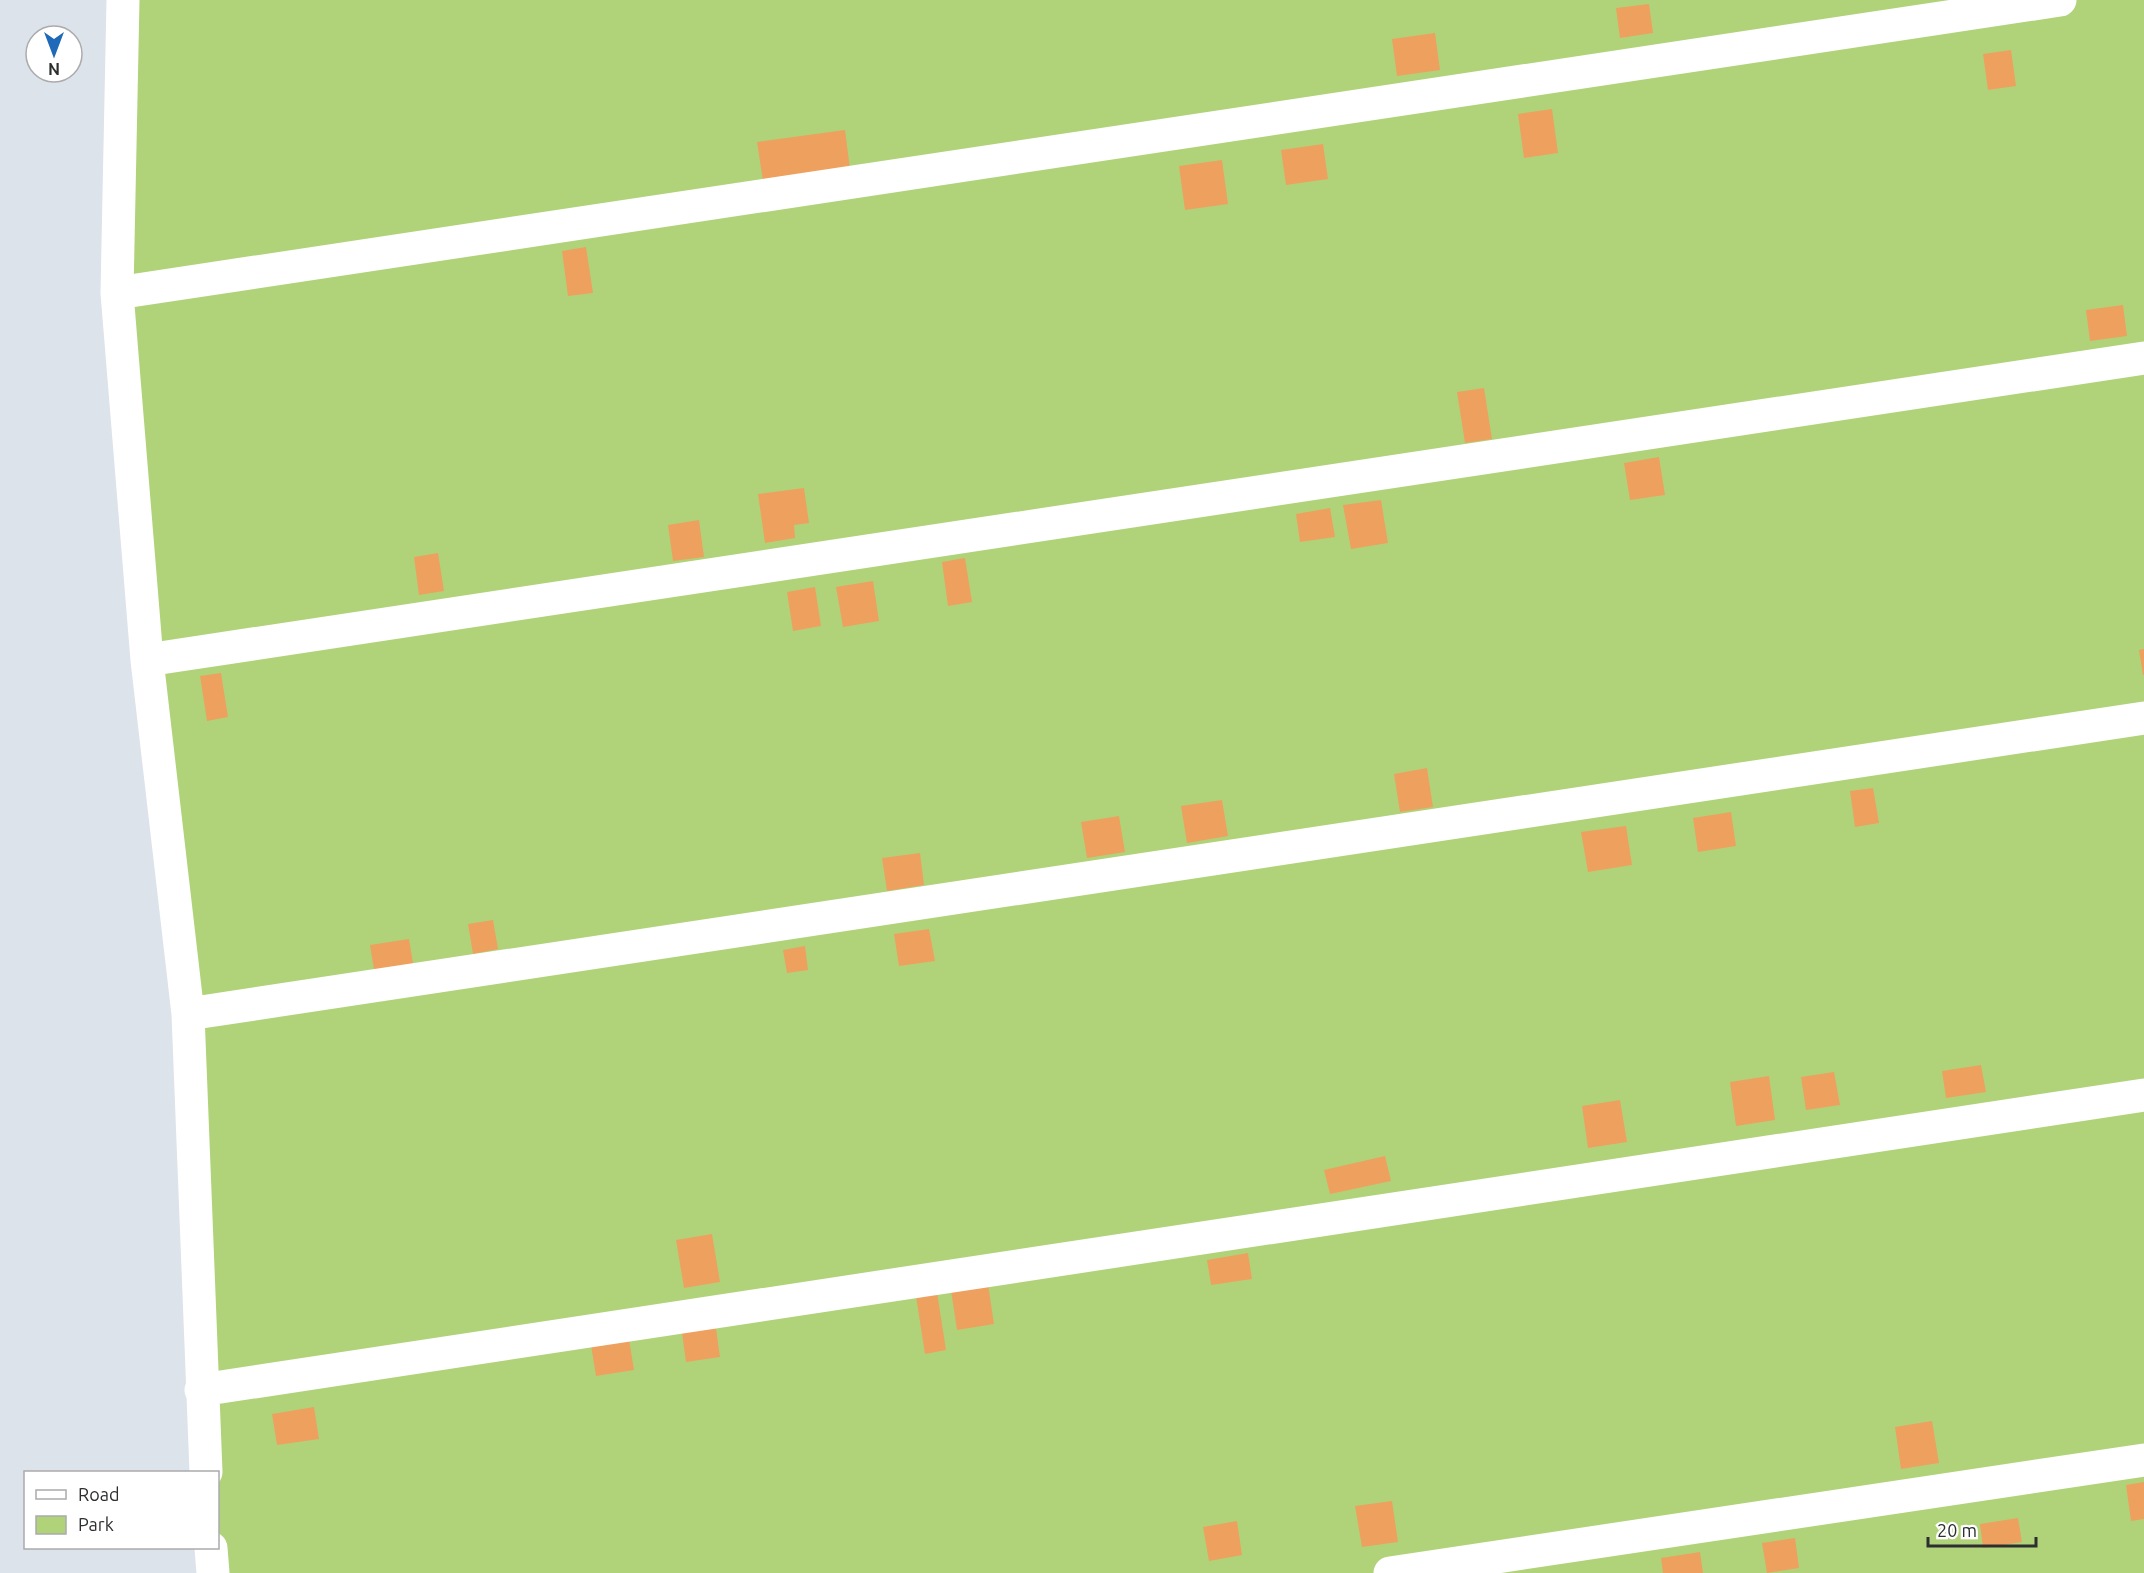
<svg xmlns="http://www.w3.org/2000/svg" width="2144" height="1573" font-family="Ubuntu,sans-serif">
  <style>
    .green { fill: #b0d379 }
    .building { fill: #eea05f }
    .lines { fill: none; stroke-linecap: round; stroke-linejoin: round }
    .minor { stroke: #fff; stroke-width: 33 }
  </style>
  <rect width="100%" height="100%" fill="#dde3ea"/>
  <path class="green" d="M 123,0 L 2144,0 L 2144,1573 L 213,1573 L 218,1548 L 218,1472 L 147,660 Z"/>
  <path class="building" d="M 1649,4 L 1653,33 L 1620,38 L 1616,8 Z
    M 1435,33 L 1440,70 L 1397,76 L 1392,39 Z
    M 2011,50 L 2016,86 L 1988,90 L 1983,54 Z
    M 1552,109 L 1558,153 L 1524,158 L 1518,114 Z
    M 845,130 L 850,169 L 763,181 L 757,142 Z
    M 1323,144 L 1328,179 L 1286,185 L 1281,150 Z
    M 1222,160 L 1228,204 L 1185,210 L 1179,166 Z
    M 586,247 L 593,293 L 568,296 L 562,251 Z
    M 2123,305 L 2127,336 L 2090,341 L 2086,310 Z
    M 1484,388 L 1492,439 L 1465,443 L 1457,392 Z
    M 1659,457 L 1665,495 L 1630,500 L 1624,463 Z
    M 804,488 L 809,523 L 794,525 L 795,538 L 765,543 L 758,494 Z
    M 1381,500 L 1388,543 L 1351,549 L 1343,505 Z
    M 1330,508 L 1335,537 L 1300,542 L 1296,514 Z
    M 699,520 L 704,557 L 673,561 L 668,525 Z
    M 438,553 L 444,591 L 419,595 L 414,557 Z
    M 965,558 L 972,602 L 948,606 L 942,562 Z
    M 873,581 L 879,621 L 843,627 L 836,587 Z
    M 815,587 L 821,626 L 793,631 L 787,592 Z
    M 2144,649 L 2144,675 L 2143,675 L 2139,650 Z
    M 221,673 L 228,717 L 207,721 L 200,676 Z
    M 1427,768 L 1433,807 L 1400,812 L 1394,774 Z
    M 1873,788 L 1879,823 L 1855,827 L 1850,791 Z
    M 1222,800 L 1228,836 L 1187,843 L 1181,806 Z
    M 1731,812 L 1736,846 L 1698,852 L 1693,818 Z
    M 1119,816 L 1125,852 L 1087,858 L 1081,822 Z
    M 1626,826 L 1632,865 L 1588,872 L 1581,832 Z
    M 920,853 L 924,885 L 887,891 L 882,858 Z
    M 493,920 L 498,949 L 473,954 L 468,924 Z
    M 929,929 L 935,961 L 899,966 L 894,934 Z
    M 409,939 L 414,969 L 375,976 L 370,945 Z
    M 805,946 L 808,970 L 787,973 L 783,950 Z
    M 1981,1065 L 1986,1092 L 1946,1098 L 1942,1071 Z
    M 1834,1072 L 1840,1105 L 1806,1110 L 1801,1077 Z
    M 1769,1076 L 1775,1120 L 1736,1126 L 1730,1082 Z
    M 1620,1100 L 1627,1142 L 1588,1148 L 1582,1106 Z
    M 1385,1156 L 1391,1181 L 1330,1194 L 1324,1170 Z
    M 712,1234 L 720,1282 L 684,1288 L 676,1240 Z
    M 1248,1253 L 1252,1279 L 1211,1285 L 1207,1260 Z
    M 988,1284 L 994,1324 L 957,1330 L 951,1290 Z
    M 937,1292 L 946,1350 L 925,1354 L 916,1296 Z
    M 716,1328 L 720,1357 L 686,1362 L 682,1333 Z
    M 629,1339 L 634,1370 L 596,1376 L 591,1345 Z
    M 314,1407 L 319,1439 L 277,1445 L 272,1414 Z
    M 1932,1421 L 1939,1463 L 1901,1469 L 1895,1427 Z
    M 2144,1482 L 2144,1519 L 2131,1521 L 2126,1485 Z
    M 1392,1501 L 1398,1542 L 1362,1547 L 1355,1506 Z
    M 2018,1518 L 2022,1542 L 1983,1548 L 1980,1524 Z
    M 1237,1521 L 1242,1555 L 1209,1561 L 1203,1527 Z
    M 1795,1538 L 1799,1568 L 1767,1573 L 1762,1543 Z
    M 1700,1552 L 1703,1573 L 1663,1573 L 1661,1558 Z"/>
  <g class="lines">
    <path class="minor" d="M 123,0 L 117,293 L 147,660 L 188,1014 L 206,1472
      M 117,293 L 2060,0
      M 147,660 L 2144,358
      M 188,1014 L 2144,718
      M 201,1390 L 2144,1095
      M 211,1548 L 213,1573
      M 1390,1573 L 2144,1460"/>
  </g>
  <rect x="24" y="1471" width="195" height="78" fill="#ffffff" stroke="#ababac" stroke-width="1.5"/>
  <rect x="36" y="1490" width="30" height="9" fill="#ffffff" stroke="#ababac" stroke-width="1.5"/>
  <text x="78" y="1501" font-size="18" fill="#2c2e30">Road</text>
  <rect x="36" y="1516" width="30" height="18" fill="#b0d379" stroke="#ababac" stroke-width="1.5"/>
  <text x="78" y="1531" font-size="18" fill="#2c2e30">Park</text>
  <g transform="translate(54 54) rotate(180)"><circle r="28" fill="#ffffff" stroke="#ababac" stroke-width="1.5"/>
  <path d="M0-4.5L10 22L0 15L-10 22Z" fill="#1f69b9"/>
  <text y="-9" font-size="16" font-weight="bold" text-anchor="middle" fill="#2c2e30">N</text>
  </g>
  <path d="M1928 1537v9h108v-9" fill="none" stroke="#2c2e30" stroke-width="3"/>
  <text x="1937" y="1537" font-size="18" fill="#2c2e30" stroke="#ffffff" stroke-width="4.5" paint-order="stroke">20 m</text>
</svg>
